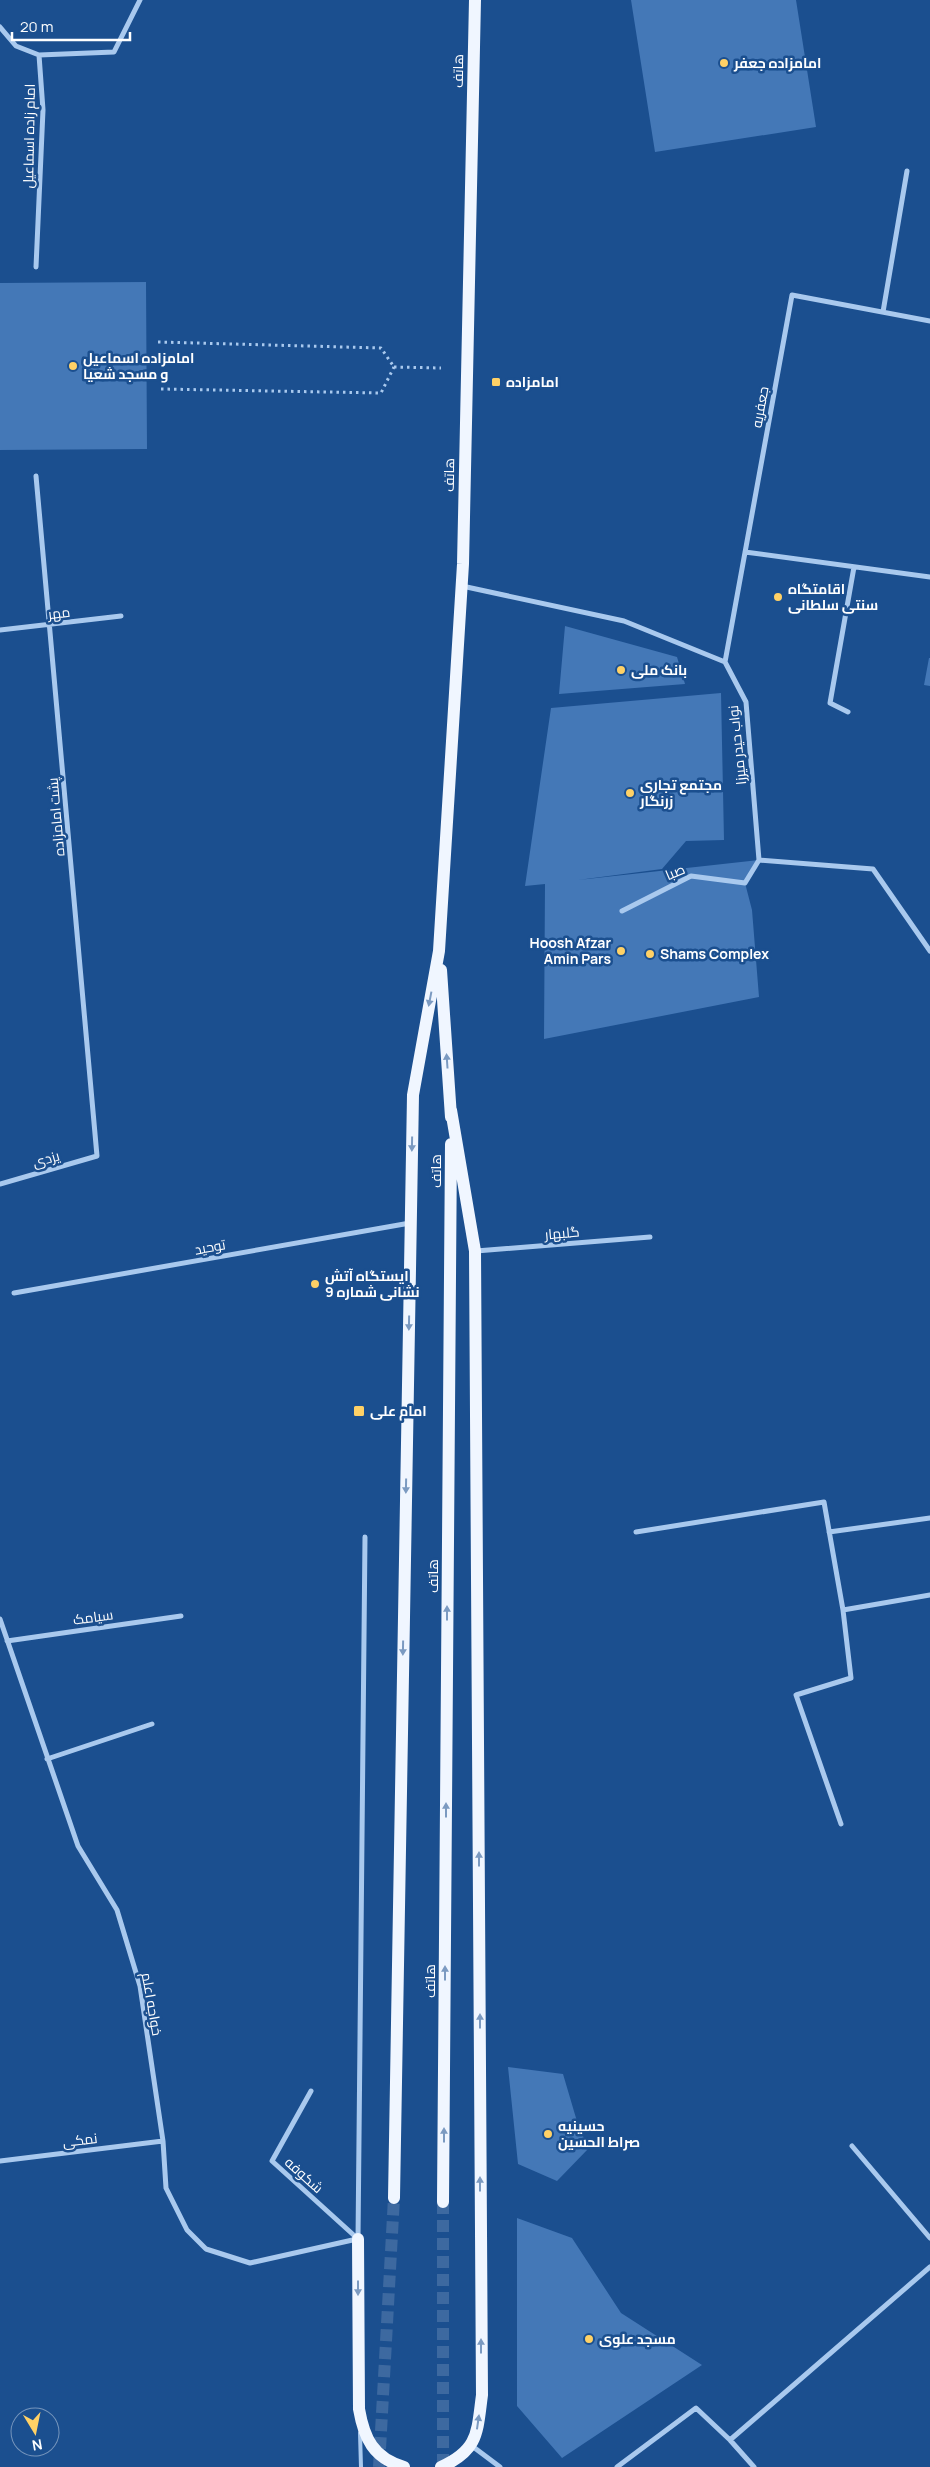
<svg xmlns="http://www.w3.org/2000/svg" width="930" height="2467" font-family="Manrope,Cairo,sans-serif">
  <style>
    .building { fill: #4478b7 }
    .lines { fill: none; stroke-linecap: round; stroke-linejoin: round }
    .primary-tunnel { stroke: #3d69a0; stroke-width: 12; stroke-dasharray: 12 6; stroke-linecap: butt }
    .path { stroke: #a9c9ee; stroke-width: 3; stroke-dasharray: 2.5 4; stroke-linecap: butt }
    .lane { stroke: #a9c9ee; stroke-width: 4 }
    .street { stroke: #a9c9ee; stroke-width: 5 }
    .primary { stroke: #f0f6ff; stroke-width: 12 }
    .oneway { fill: #7b9ac1 }
    .poi-dot { fill: #ffd166; stroke: #1b4f8f; stroke-width: 2 }
    .labels { text-anchor: middle; stroke-width: 5; stroke-linejoin: round; paint-order: stroke }
    .poi-label { font-size: 14px; font-weight: bold; fill: #fff; stroke: #1b4f8f; text-anchor: start }
    .street-label { font-size: 14px; fill: #fff; stroke: #1b4f8f }
  </style>
  <rect width="100%" height="100%" fill="#1b4f8f"/>
  <path class="building" d="M 631,0 L 796,0 L 816,127 L 655,152 Z
    M 146,282 L 147,449 L 0,450 L 0,283 Z
    M 565,626 L 677,657 L 685,684 L 559,694 Z
    M 929,658 L 930,658 L 930,686 L 924,685 Z
    M 721,693 L 724,840 L 686,841 L 662,869 L 578,880 L 759,860 L 745,883 L 752,910 L 759,997 L 544,1039 L 545,884 L 525,886 L 551,708 Z
    M 508,2067 L 563,2074 L 576,2118 L 588,2149 L 557,2181 L 518,2164 Z
    M 517,2218 L 572,2238 L 621,2313 L 702,2365 L 562,2458 L 517,2406 Z"/>
  <g class="lines">
    <path class="primary-tunnel" d="M 443,2202 L 443,2467
      M 379,2467 L 394,2198"/>
    <path class="path" d="M 158,342 L 381,348 L 394,367
      M 394,367 L 441,368
      M 161,389 L 381,393 L 394,367"/>
    <path class="lane" d="M 360,2433 L 361,2467"/>
    <path class="street" d="M 0,27 L 16,46 L 39,55 L 43,110 L 36,267
      M 39,55 L 114,52 L 140,0
      M 883,312 L 907,171
      M 745,552 L 930,577
      M 462,586 L 624,621 L 725,662 L 746,702 L 759,860 L 873,869 L 930,951
      M 0,630 L 121,616
      M 725,662 L 792,295 L 930,321
      M 848,712 L 830,703 L 854,567
      M 622,911 L 691,876 L 745,883 L 759,860
      M 0,1184 L 97,1156 L 36,476
      M 476,1251 L 650,1237
      M 14,1293 L 410,1223
      M 636,1532 L 824,1502 L 843,1610 L 930,1595
      M 829,1532 L 930,1518
      M 0,1619 L 78,1846 L 117,1910 L 140,1986 L 163,2141 L 166,2188 L 187,2230 L 206,2249 L 250,2263 L 357,2239
      M 7,1641 L 181,1616
      M 47,1759 L 152,1724
      M 841,1824 L 796,1695 L 851,1678 L 843,1610
      M 311,2091 L 272,2161 L 358,2239
      M 852,2146 L 930,2238
      M 0,2161 L 163,2141
      M 358,2239 L 365,1537
      M 730,2440 L 754,2467
      M 472,2446 L 500,2467
      M 617,2467 L 696,2408 L 730,2440 L 930,2267"/>
    <path class="primary" d="M 441,970 L 451,1117
      M 394,2198 L 413,1095 L 439,951 L 463,564 L 475,0
      M 443,2202 L 451,1144
      M 358,2239 L 359,2409 C 364,2438 373,2458 404,2467
      M 441,2467 C 479,2450 477,2432 482,2395 L 475,1251 L 451,1110"/>
  </g>
  <defs><path id="oneway-solid" d="M-6-.8H1V-3.2L6.5 0L1 3.2V.8H-6Z" transform="scale(1.25)"/></defs>
  <g class="oneway">
    <use href="#oneway-solid" transform="translate(430 999) rotate(101)"/>
    <use href="#oneway-solid" transform="translate(447 1061) rotate(-94)"/>
    <use href="#oneway-solid" transform="translate(412 1144) rotate(91)"/>
    <use href="#oneway-solid" transform="translate(409 1323) rotate(91)"/>
    <use href="#oneway-solid" transform="translate(406 1486) rotate(91)"/>
    <use href="#oneway-solid" transform="translate(447 1613) rotate(-90)"/>
    <use href="#oneway-solid" transform="translate(403 1648) rotate(91)"/>
    <use href="#oneway-solid" transform="translate(446 1810) rotate(-90)"/>
    <use href="#oneway-solid" transform="translate(479 1859) rotate(-90)"/>
    <use href="#oneway-solid" transform="translate(445 1973) rotate(-90)"/>
    <use href="#oneway-solid" transform="translate(480 2021) rotate(-90)"/>
    <use href="#oneway-solid" transform="translate(444 2135) rotate(-90)"/>
    <use href="#oneway-solid" transform="translate(480 2184) rotate(-90)"/>
    <use href="#oneway-solid" transform="translate(358 2288) rotate(90)"/>
    <use href="#oneway-solid" transform="translate(481 2346) rotate(-90)"/>
    <use href="#oneway-solid" transform="translate(478 2422) rotate(-82)"/>
  </g>
  <g class="poi-dot">
    <circle cx="724" cy="63" r="5"/>
    <circle cx="73" cy="366" r="5"/>
    <rect x="491" y="377" width="10" height="10" rx="2.5"/>
    <circle cx="778" cy="597" r="5"/>
    <circle cx="621" cy="670" r="5"/>
    <circle cx="630" cy="793" r="5"/>
    <circle cx="621" cy="951" r="5"/>
    <circle cx="650" cy="954" r="5"/>
    <circle cx="315" cy="1284" r="5"/>
    <rect x="353" y="1405" width="12" height="12" rx="2.5"/>
    <circle cx="548" cy="2134" r="5"/>
    <circle cx="589" cy="2339" r="5"/>
  </g>
  <g class="labels">
    <g class="poi-label">
      <text x="734" y="68">امامزاده جعفر</text>
      <text x="83" y="363">امامزاده اسماعیل<tspan x="83" dy="16">و مسجد شعیا</tspan></text>
      <text x="506" y="387">امامزاده</text>
      <text x="788" y="594">اقامتگاه<tspan x="788" dy="16">سنتی سلطانی</tspan></text>
      <text x="631" y="675">بانک ملی</text>
      <text x="640" y="790">مجتمع تجاری<tspan x="640" dy="16">زرنگار</tspan></text>
      <text x="611" y="948" text-anchor="end">Hoosh Afzar<tspan x="611" dy="16">Amin Pars</tspan></text>
      <text x="660" y="959">Shams Complex</text>
      <text x="325" y="1281">ایستگاه آتش<tspan x="325" dy="16">نشانی شماره 9</tspan></text>
      <text x="370" y="1416">امام علی</text>
      <text x="558" y="2131">حسینیه<tspan x="558" dy="16">صراط الحسین</tspan></text>
      <text x="599" y="2344">مسجد علوی</text>
    </g>
    <g class="street-label">
      <text transform="translate(458 71) rotate(-89)" y="5">هاتف</text>
      <text transform="translate(29 136) rotate(-89)" y="5">امام زاده اسماعیل</text>
      <text transform="translate(760 407) rotate(-80)" y="5">جعفریه</text>
      <text transform="translate(449 475) rotate(-89)" y="5">هاتف</text>
      <text transform="translate(59 613) rotate(-7)" y="5">مهر</text>
      <text transform="translate(737 745) rotate(-96)" y="5">نواب حیدر میرزا</text>
      <text transform="translate(56 817) rotate(-95)" y="5">پشت امامزاده</text>
      <text transform="translate(675 872) rotate(-23)" y="5">صبا</text>
      <text transform="translate(46 1159) rotate(-16)" y="5">یزدی</text>
      <text transform="translate(436 1171) rotate(-90)" y="5">هاتف</text>
      <text transform="translate(562 1233) rotate(-5)" y="5">گلبهار</text>
      <text transform="translate(210 1247) rotate(-10)" y="5">توحید</text>
      <text transform="translate(433 1576) rotate(-90)" y="5">هاتف</text>
      <text transform="translate(93 1617) rotate(-8)" y="5">سیامک</text>
      <text transform="translate(430 1981) rotate(-90)" y="5">هاتف</text>
      <text transform="translate(152 2004) rotate(80)" y="5">خواجه اعلم</text>
      <text transform="translate(80 2140) rotate(-7)" y="5">نمکی</text>
      <text transform="translate(304 2175) rotate(42)" y="5">شکوفه</text>
    </g>
  </g>
  <g transform="translate(35 2432) rotate(170)"><circle r="24" fill="#1b4f8f" stroke="#7695bc"/>
  <path d="M0-4L9 19L0 12L-9 19Z" fill="#ffd166"/>
  <text y="-8" font-size="14" font-weight="bold" text-anchor="middle" fill="#ffffff">N</text>
  </g>
  <path d="M12 32v8h118v-8" fill="none" stroke="#ffffff" stroke-width="2.5"/>
  <text x="20" y="32" font-size="15" fill="#ffffff" stroke="#1b4f8f" stroke-width="4" paint-order="stroke">20 m</text>
</svg>
